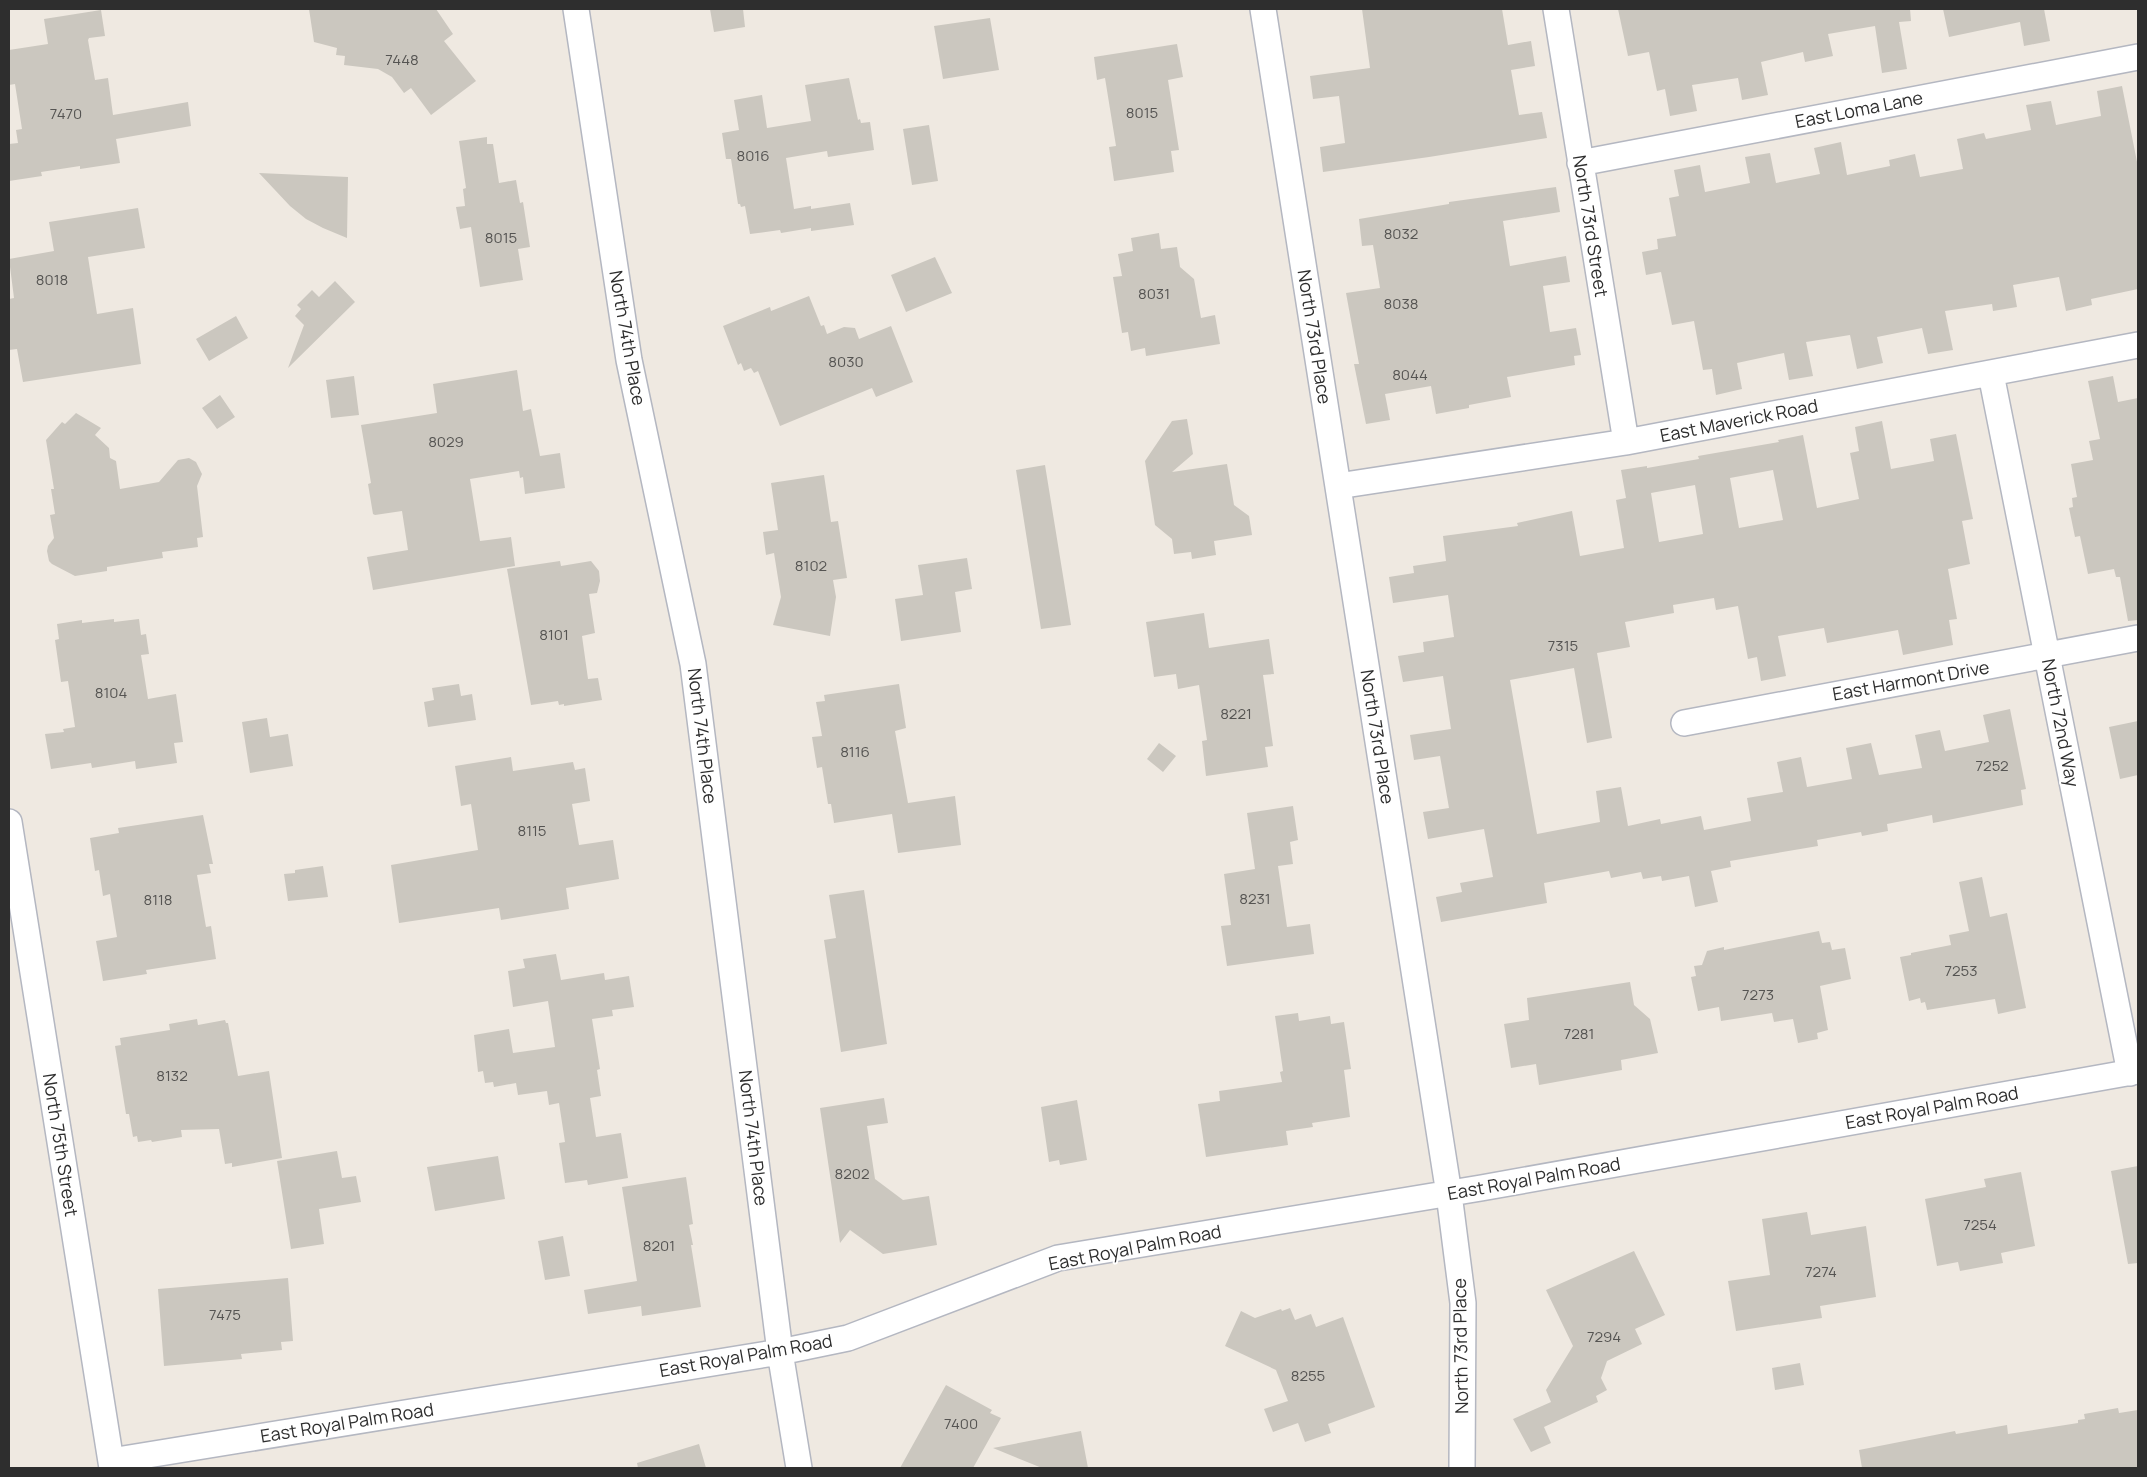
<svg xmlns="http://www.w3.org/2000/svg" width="2147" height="1477" font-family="Manrope,sans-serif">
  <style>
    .building { fill: #cbc7bf; fill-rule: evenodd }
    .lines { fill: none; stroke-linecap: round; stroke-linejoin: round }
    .minor-casing { stroke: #b4b7c1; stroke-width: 28 }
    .minor { stroke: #fff; stroke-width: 25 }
    .labels { text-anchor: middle; stroke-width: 4; stroke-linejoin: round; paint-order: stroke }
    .number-label { font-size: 15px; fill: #555452 }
    .street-label { font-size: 18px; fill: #2e2e2e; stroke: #fff }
  </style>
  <rect width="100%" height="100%" fill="#efe9e1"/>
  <path class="building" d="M 309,9 L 436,9 L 453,34 L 444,41 L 476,81 L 431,115 L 411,88 L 404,93 L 392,77 L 378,69 L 344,65 L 345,56 L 336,55 L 337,48 L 314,42 Z
    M 710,9 L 743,9 L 745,27 L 714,32 Z
    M 1362,9 L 1502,9 L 1508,45 L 1531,41 L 1535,66 L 1511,70 L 1519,115 L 1542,112 L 1547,138 L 1429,157 L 1323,172 L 1320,147 L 1345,143 L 1339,96 L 1313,99 L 1310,76 L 1370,68 Z
    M 1618,9 L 1910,9 L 1911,21 L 1899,22 L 1907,69 L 1882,73 L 1875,26 L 1828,34 L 1833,56 L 1805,62 L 1803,52 L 1761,62 L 1768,95 L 1742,100 L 1738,78 L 1692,85 L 1697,111 L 1670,116 L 1665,89 L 1657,91 L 1649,52 L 1628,56 Z
    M 1943,9 L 2044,9 L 2050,41 L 2024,46 L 2020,22 L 1949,37 Z
    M 101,10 L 105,36 L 89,38 L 88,40 L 95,80 L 108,78 L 113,115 L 188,102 L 191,126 L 116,139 L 120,163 L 80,169 L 80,166 L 41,172 L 42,176 L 9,181 L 9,144 L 18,143 L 16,130 L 22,129 L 15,84 L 9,85 L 9,50 L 48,44 L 44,19 Z
    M 990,18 L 999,70 L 943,79 L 934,26 Z
    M 1177,44 L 1183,77 L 1168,80 L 1179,150 L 1171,151 L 1174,172 L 1114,181 L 1109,147 L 1116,146 L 1105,78 L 1097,80 L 1094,57 Z
    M 849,78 L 858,120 L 860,119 L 861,123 L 870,122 L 874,150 L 828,157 L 827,151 L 786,158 L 794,209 L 811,206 L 811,209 L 850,203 L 854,225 L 811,231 L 811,228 L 781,233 L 780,230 L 750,234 L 745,206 L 741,207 L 740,204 L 738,204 L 731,159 L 726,159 L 722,133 L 739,130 L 734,100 L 762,95 L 767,128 L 811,121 L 805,85 Z
    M 2122,86 L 2138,167 L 2138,289 L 2091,299 L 2092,305 L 2066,311 L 2059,277 L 2013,285 L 2017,307 L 1993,311 L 1992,304 L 1945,311 L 1953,350 L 1928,354 L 1922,328 L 1877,337 L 1883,363 L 1857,369 L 1850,335 L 1806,342 L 1813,376 L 1789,380 L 1784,353 L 1737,363 L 1742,389 L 1716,395 L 1712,369 L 1703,370 L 1694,321 L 1672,325 L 1661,272 L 1646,275 L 1642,252 L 1658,249 L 1657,239 L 1676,236 L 1669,198 L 1679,196 L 1674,170 L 1700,165 L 1705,192 L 1750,183 L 1745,157 L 1770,153 L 1776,183 L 1820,174 L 1814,148 L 1841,142 L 1847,175 L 1890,166 L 1889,160 L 1915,154 L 1920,177 L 1963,169 L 1957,139 L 1984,133 L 1986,139 L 2031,130 L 2026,105 L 2051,101 L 2056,125 L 2101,116 L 2097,91 Z
    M 929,125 L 938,181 L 912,185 L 903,129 Z
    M 487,137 L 487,144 L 493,144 L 499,183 L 516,180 L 520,203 L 523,202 L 530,247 L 518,249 L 523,280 L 480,287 L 471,227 L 460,229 L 456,207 L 465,206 L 463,189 L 466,188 L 459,141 Z
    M 259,173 L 348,177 L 347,238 L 323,228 L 306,219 L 290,206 Z
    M 1556,187 L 1560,212 L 1503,221 L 1510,266 L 1566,256 L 1570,282 L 1543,286 L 1550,332 L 1576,328 L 1581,355 L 1574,356 L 1575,365 L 1507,377 L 1511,397 L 1469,405 L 1469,408 L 1436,414 L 1431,386 L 1385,394 L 1390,420 L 1366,424 L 1354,364 L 1359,364 L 1346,293 L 1380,288 L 1373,245 L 1362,246 L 1359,219 L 1449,204 L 1449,202 Z
    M 138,208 L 145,248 L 88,257 L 97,314 L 133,308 L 141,364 L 23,382 L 17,349 L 9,350 L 9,299 L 14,298 L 9,259 L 54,251 L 49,222 Z
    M 1159,233 L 1161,249 L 1177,247 L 1180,267 L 1194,279 L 1201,318 L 1215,315 L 1220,344 L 1146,356 L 1145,348 L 1131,351 L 1128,332 L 1122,333 L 1113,277 L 1122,276 L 1118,254 L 1133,251 L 1131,238 Z
    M 935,257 L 952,293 L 906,312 L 891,275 Z
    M 335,281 L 355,302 L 288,368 L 304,325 L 295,316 L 301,309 L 297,305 L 312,290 L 319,297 Z
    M 809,296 L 821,326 L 824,325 L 827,334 L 844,327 L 855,328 L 859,339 L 891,326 L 913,382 L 876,397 L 872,388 L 780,426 L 758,371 L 754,373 L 751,368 L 744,371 L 741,363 L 738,365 L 723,326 L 770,307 L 771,311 Z
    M 236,316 L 248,338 L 209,361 L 196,339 Z
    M 517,370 L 523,411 L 531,409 L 540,456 L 560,453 L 565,488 L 525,494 L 523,477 L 520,478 L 519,471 L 470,479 L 480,541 L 511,537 L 515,566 L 373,590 L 367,557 L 408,550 L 402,511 L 375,515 L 373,514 L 368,484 L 371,483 L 361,425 L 437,413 L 433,384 Z
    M 354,376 L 359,415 L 331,418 L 326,380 Z
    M 2113,376 L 2118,402 L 2138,398 L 2138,620 L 2128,621 L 2120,577 L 2116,577 L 2114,569 L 2088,574 L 2080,536 L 2075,537 L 2069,508 L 2073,507 L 2072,498 L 2077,497 L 2071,464 L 2093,460 L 2089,441 L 2100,439 L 2088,381 Z
    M 220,395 L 235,417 L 217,429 L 202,408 Z
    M 76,413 L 101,428 L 95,435 L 109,448 L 110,458 L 116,461 L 120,489 L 159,482 L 178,460 L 189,458 L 196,462 L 202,474 L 197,486 L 203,537 L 197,538 L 198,547 L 162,552 L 163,558 L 107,567 L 107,571 L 75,576 L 52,564 L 49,561 L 47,551 L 48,546 L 54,538 L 50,515 L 55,514 L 51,489 L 54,489 L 46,440 L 62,422 L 65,424 Z
    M 1187,419 L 1193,454 L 1172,472 L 1227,464 L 1234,505 L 1249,516 L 1252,535 L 1214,541 L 1216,555 L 1192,559 L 1191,552 L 1174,554 L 1172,539 L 1155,525 L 1145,461 L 1172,421 Z
    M 1882,421 L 1891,469 L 1934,461 L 1930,439 L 1956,434 L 1973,519 L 1962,521 L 1970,564 L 1948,569 L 1957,619 L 1949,620 L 1953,645 L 1903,655 L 1898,630 L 1827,643 L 1824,628 L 1778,636 L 1786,676 L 1761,681 L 1757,657 L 1748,659 L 1738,606 L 1716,610 L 1714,598 L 1673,605 L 1674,613 L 1625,622 L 1630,647 L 1597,653 L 1612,738 L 1587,743 L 1574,668 L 1510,680 L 1537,834 L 1600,822 L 1596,791 L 1621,787 L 1628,826 L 1660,819 L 1661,824 L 1701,816 L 1704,830 L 1751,821 L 1747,798 L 1783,792 L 1777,762 L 1801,757 L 1807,787 L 1852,779 L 1846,748 L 1871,743 L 1879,775 L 1922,768 L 1915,735 L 1940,730 L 1945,751 L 1989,742 L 1983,715 L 2010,709 L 2026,789 L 2021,790 L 2023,805 L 1933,823 L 1932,815 L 1887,824 L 1888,831 L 1862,836 L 1861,832 L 1817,840 L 1818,846 L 1730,861 L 1731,867 L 1711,871 L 1718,902 L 1695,907 L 1689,876 L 1662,881 L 1661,876 L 1643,879 L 1641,872 L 1611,878 L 1609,871 L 1544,883 L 1547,903 L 1441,922 L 1436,897 L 1462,892 L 1460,883 L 1493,877 L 1484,829 L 1428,839 L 1423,812 L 1449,808 L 1440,756 L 1414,760 L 1410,735 L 1451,729 L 1443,676 L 1403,682 L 1398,656 L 1424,652 L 1423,642 L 1454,637 L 1448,595 L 1393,603 L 1389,577 L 1414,573 L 1413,566 L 1446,561 L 1443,536 L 1518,526 L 1517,523 L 1572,511 L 1580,556 L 1624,548 L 1616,500 L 1626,498 L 1621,470 L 1647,466 L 1647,468 L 1699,459 L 1698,456 L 1779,442 L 1778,440 L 1803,435 L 1817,508 L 1859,499 L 1850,453 L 1859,451 L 1855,427 ZM 1773,470 L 1783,520 L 1739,528 L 1730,478 ZM 1695,485 L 1703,534 L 1659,542 L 1651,493 Z
    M 1045,465 L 1071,625 L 1041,629 L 1016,470 Z
    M 824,475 L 831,522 L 838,521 L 847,578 L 833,580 L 836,597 L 830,636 L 773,625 L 781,597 L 774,553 L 766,555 L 763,532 L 778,530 L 771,483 Z
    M 967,558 L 972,589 L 955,592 L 961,632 L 901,641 L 895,599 L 923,595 L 918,565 Z
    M 560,561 L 561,566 L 591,561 L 599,571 L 600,581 L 597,593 L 589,594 L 595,633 L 582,636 L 588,679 L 598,678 L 602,700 L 564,706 L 564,704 L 559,705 L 558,701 L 531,705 L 507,569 Z
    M 1204,613 L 1209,648 L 1269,639 L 1274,674 L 1263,675 L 1273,746 L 1265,747 L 1268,767 L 1206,776 L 1202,741 L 1207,740 L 1199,685 L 1178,689 L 1176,674 L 1154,677 L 1146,622 Z
    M 114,619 L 114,622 L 139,619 L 141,635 L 146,634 L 149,654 L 141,655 L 148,699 L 176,694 L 183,742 L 174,743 L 177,763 L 136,769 L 135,761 L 92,768 L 91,763 L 51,769 L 45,734 L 64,732 L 63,729 L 75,727 L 68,681 L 61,682 L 55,640 L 59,639 L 57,624 L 82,620 L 82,623 Z
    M 459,684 L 461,696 L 472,694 L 476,720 L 428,727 L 424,702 L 434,700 L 432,688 Z
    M 899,684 L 906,728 L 895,731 L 908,803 L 955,796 L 961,845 L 898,853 L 892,814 L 834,823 L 831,804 L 828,804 L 822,767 L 817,768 L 812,737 L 822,736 L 816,702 L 825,701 L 824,695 Z
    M 267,718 L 270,737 L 288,734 L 293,766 L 250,773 L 242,722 Z
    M 2138,721 L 2138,775 L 2120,779 L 2109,727 Z
    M 1159,743 L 1176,756 L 1163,772 L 1147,759 Z
    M 511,757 L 513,771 L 573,762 L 575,770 L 585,768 L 590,801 L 572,804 L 579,845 L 613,840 L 619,879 L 566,888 L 569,909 L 501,920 L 499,908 L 399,923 L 391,865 L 478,850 L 471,804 L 461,806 L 455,766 Z
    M 1293,806 L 1298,840 L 1290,842 L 1293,864 L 1278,866 L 1287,927 L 1310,924 L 1314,954 L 1227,966 L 1221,926 L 1231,925 L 1224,874 L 1255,869 L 1247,813 Z
    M 203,815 L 213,864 L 209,864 L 211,873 L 197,875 L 206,927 L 211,926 L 216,959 L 146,970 L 147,974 L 103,981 L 96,941 L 117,937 L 110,894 L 103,896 L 99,870 L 95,871 L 90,838 L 119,833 L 118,828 Z
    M 323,866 L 328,897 L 288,901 L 284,874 L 295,873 L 295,870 Z
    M 1982,877 L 1990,917 L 2007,913 L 2026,1008 L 1998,1014 L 1995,999 L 1927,1010 L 1925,1002 L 1921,1003 L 1920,998 L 1909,1001 L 1900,957 L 1911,955 L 1911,953 L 1951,945 L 1949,935 L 1969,931 L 1959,882 Z
    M 864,890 L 887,1044 L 841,1052 L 824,940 L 836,938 L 829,895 Z
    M 1819,931 L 1822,943 L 1830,942 L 1832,950 L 1845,948 L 1851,979 L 1820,986 L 1828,1030 L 1817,1033 L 1818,1039 L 1798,1043 L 1793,1019 L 1774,1022 L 1772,1013 L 1721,1021 L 1719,1007 L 1698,1011 L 1691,977 L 1696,976 L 1694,966 L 1702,965 L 1707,951 L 1724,947 L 1724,950 Z
    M 556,954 L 561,980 L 604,973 L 605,980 L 629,976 L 634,1007 L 612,1010 L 613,1016 L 592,1019 L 600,1069 L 597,1070 L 601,1096 L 590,1098 L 596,1137 L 621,1133 L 628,1178 L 588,1185 L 587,1180 L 565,1183 L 559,1143 L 565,1142 L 559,1103 L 549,1105 L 547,1091 L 518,1095 L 516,1083 L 494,1087 L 493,1082 L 485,1083 L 483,1071 L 478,1072 L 474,1035 L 509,1029 L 513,1053 L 555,1047 L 548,1001 L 513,1007 L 508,971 L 525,968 L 523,959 Z
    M 1630,982 L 1634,1005 L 1650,1019 L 1658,1053 L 1621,1060 L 1622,1070 L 1539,1085 L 1536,1064 L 1511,1068 L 1504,1024 L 1529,1020 L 1527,998 Z
    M 1298,1013 L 1299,1021 L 1330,1016 L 1331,1024 L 1344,1022 L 1351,1069 L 1344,1070 L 1350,1117 L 1312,1123 L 1313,1127 L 1286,1131 L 1288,1145 L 1206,1157 L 1198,1104 L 1220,1101 L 1219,1091 L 1282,1082 L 1280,1072 L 1283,1071 L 1275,1016 Z
    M 197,1019 L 198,1025 L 225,1020 L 226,1023 L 228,1023 L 238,1076 L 269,1071 L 282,1158 L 232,1167 L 232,1163 L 225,1164 L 219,1129 L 181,1130 L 182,1137 L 152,1142 L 151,1140 L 138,1142 L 137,1136 L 133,1137 L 129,1114 L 126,1114 L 115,1046 L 121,1045 L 120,1038 L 170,1030 L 169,1024 Z
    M 884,1098 L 888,1123 L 867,1126 L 875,1179 L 903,1200 L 929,1196 L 937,1245 L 883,1254 L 850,1230 L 840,1243 L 820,1108 Z
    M 1077,1100 L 1087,1160 L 1060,1165 L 1059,1160 L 1049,1162 L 1041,1107 Z
    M 337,1151 L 342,1178 L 356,1176 L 361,1202 L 319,1209 L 324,1244 L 291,1249 L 277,1161 Z
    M 498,1156 L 505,1199 L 435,1211 L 427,1167 Z
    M 2138,1166 L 2138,1263 L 2128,1264 L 2111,1171 Z
    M 2021,1172 L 2035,1246 L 2001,1253 L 2003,1263 L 1960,1271 L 1958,1262 L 1937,1266 L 1925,1199 L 1986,1187 L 1984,1179 Z
    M 686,1177 L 693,1224 L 689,1225 L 693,1245 L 691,1245 L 701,1307 L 642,1316 L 641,1306 L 588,1314 L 584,1290 L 637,1281 L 622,1187 Z
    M 1807,1212 L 1811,1235 L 1866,1226 L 1876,1297 L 1820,1306 L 1822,1318 L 1736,1331 L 1728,1281 L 1770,1275 L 1762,1219 Z
    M 563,1236 L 570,1276 L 545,1280 L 538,1241 Z
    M 1634,1251 L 1665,1315 L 1635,1329 L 1642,1344 L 1607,1361 L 1601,1378 L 1607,1390 L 1596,1396 L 1598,1402 L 1544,1427 L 1551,1443 L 1531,1452 L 1513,1419 L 1551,1402 L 1546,1390 L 1573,1346 L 1546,1290 Z
    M 288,1278 L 293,1341 L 281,1342 L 282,1350 L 241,1354 L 242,1359 L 164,1366 L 158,1289 Z
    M 1290,1308 L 1295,1320 L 1311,1314 L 1316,1327 L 1343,1317 L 1375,1407 L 1328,1424 L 1331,1433 L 1305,1442 L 1298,1423 L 1273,1432 L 1264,1409 L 1288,1401 L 1276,1370 L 1225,1346 L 1241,1311 L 1255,1318 L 1281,1309 L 1282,1311 Z
    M 1800,1363 L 1804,1385 L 1775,1390 L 1772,1368 Z
    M 946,1385 L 992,1410 L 990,1413 L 1001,1418 L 973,1468 L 900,1468 Z
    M 2118,1408 L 2119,1413 L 2138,1410 L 2138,1468 L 1862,1468 L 1859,1450 L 1955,1431 L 1956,1434 L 2007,1425 L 2008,1434 L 2078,1423 L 2078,1420 L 2085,1419 L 2084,1414 Z
    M 1081,1431 L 1088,1468 L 1042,1468 L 993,1448 Z
    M 699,1444 L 706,1468 L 638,1468 L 637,1463 Z"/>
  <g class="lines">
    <defs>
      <path id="minor" d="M 576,9 L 629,360 L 693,664 L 780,1352 L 799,1468
        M 1263,9 L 1449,1194 L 1463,1303 L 1462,1468
        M 1556,9 L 1626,442
        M 1580,163 L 2138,57
        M 1991,374 L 2130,1073
        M 1338,486 L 1626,442 L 2138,345
        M 1684,723 L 2138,638
        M 9,822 L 112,1468
        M 111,1461 L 780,1352 L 848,1338 L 1058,1258 L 1481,1188 L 2138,1071"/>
    </defs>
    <use href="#minor" class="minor-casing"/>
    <use href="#minor" class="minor"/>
  </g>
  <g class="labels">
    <g class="number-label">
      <text x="402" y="65">7448</text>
      <text x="1142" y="118">8015</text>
      <text x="66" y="119">7470</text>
      <text x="753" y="161">8016</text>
      <text x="1401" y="239">8032</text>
      <text x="501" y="243">8015</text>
      <text x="52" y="285">8018</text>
      <text x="1154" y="299">8031</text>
      <text x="1401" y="309">8038</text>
      <text x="846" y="367">8030</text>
      <text x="1410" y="380">8044</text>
      <text x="446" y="447">8029</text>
      <text x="811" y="571">8102</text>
      <text x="554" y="640">8101</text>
      <text x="1563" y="651">7315</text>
      <text x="111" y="698">8104</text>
      <text x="1236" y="719">8221</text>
      <text x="855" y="757">8116</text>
      <text x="1992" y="771">7252</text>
      <text x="532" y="836">8115</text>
      <text x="1255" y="904">8231</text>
      <text x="158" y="905">8118</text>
      <text x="1961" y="976">7253</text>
      <text x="1758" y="1000">7273</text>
      <text x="1579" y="1039">7281</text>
      <text x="172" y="1081">8132</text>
      <text x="852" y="1179">8202</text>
      <text x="1980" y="1230">7254</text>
      <text x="659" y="1251">8201</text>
      <text x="1821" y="1277">7274</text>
      <text x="225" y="1320">7475</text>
      <text x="1604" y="1342">7294</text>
      <text x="1308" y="1381">8255</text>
      <text x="961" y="1429">7400</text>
    </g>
    <g class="street-label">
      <text transform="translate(1859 110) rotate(-11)" y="6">East Loma Lane</text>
      <text transform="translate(1590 226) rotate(81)" y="6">North 73rd Street</text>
      <text transform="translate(1314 337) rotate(81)" y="6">North 73rd Place</text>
      <text transform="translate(627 338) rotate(80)" y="6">North 74th Place</text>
      <text transform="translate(1739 421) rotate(-11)" y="6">East Maverick Road</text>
      <text transform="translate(1911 681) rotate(-10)" y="6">East Harmont Drive</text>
      <text transform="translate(2060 723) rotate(79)" y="6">North 72nd Way</text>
      <text transform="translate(702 736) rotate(83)" y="6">North 74th Place</text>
      <text transform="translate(1377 737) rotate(81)" y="6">North 73rd Place</text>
      <text transform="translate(1932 1108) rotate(-10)" y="6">East Royal Palm Road</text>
      <text transform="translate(753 1138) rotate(83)" y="6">North 74th Place</text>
      <text transform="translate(60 1145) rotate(81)" y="6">North 75th Street</text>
      <text transform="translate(1534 1179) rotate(-10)" y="6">East Royal Palm Road</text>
      <text transform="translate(1135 1248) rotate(-11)" y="6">East Royal Palm Road</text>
      <text transform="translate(1461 1346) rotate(-91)" y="6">North 73rd Place</text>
      <text transform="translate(746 1356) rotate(-10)" y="6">East Royal Palm Road</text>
      <text transform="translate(347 1423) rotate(-9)" y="6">East Royal Palm Road</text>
    </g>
  </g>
  <rect width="2147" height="1477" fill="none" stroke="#2e2e2e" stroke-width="20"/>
</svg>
